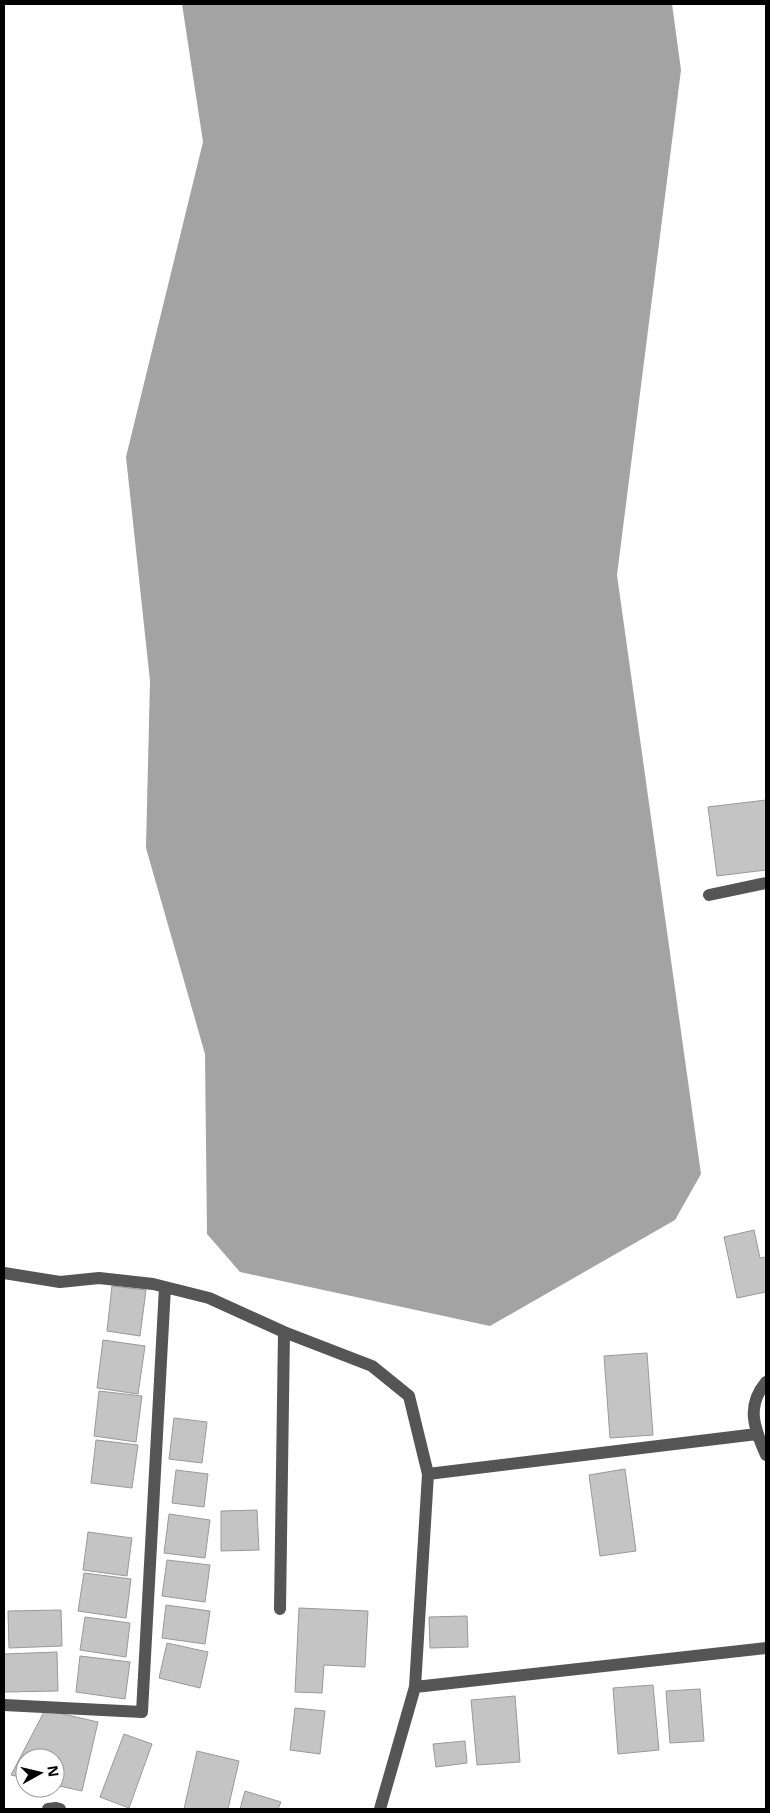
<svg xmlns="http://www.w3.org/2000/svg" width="770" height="1813" font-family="'Open Sans',sans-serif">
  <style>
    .water { fill: #a3a3a3 }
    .building { fill: #c4c4c4; stroke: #999 }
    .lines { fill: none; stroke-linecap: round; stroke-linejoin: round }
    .minor { stroke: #555; stroke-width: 12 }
  </style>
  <rect width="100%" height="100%" fill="#fff"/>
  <path class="water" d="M 182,4 L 672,4 L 681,70 L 617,575 L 701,1174 L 675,1220 L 490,1326 L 240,1272 L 207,1234 L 205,1054 L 146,848 L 150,681 L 126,457 L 203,142 Z"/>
  <path class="building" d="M 766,800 L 766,870 L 717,876 L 708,807 Z
    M 754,1230 L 760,1258 L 766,1257 L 766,1292 L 737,1298 L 724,1237 Z
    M 112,1286 L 146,1290 L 140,1336 L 107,1331 Z
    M 103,1340 L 145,1346 L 138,1394 L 97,1388 Z
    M 647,1353 L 653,1435 L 610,1438 L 604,1356 Z
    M 99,1391 L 142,1396 L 136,1442 L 94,1436 Z
    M 174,1418 L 207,1422 L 202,1463 L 169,1459 Z
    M 96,1440 L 138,1445 L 132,1488 L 91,1483 Z
    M 625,1469 L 636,1551 L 600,1556 L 589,1475 Z
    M 176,1470 L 208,1474 L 204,1507 L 172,1503 Z
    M 257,1510 L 259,1550 L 221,1551 L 221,1511 Z
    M 169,1514 L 210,1520 L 205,1558 L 164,1553 Z
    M 88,1532 L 132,1538 L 127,1576 L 83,1570 Z
    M 167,1560 L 210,1565 L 205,1602 L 162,1596 Z
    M 84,1573 L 131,1579 L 126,1618 L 78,1611 Z
    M 166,1605 L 210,1611 L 205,1644 L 162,1638 Z
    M 299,1608 L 368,1611 L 365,1667 L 324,1665 L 322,1693 L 295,1692 Z
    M 61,1610 L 62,1646 L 9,1648 L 8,1611 Z
    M 467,1616 L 468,1647 L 430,1648 L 429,1617 Z
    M 85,1617 L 130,1623 L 126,1657 L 80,1650 Z
    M 167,1643 L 208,1652 L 200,1688 L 159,1678 Z
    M 57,1652 L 58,1691 L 4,1692 L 4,1654 Z
    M 80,1656 L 130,1662 L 125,1699 L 76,1692 Z
    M 653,1685 L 659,1750 L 618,1754 L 613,1688 Z
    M 700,1689 L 704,1741 L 670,1743 L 666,1691 Z
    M 515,1696 L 520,1762 L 477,1765 L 471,1700 Z
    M 295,1708 L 325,1711 L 320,1754 L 290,1750 Z
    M 45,1710 L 98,1722 L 82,1791 L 55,1785 L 55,1758 L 25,1758 L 25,1778 L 11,1775 Z
    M 124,1734 L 152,1744 L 129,1808 L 100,1797 Z
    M 465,1741 L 467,1763 L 436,1767 L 433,1744 Z
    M 197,1751 L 239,1761 L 228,1809 L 184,1809 Z
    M 245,1791 L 281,1802 L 278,1809 L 240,1809 Z"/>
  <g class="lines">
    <path class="minor" d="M 709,895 L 766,883
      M 4,1273 L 60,1282 L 99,1278 L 153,1284 L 209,1298 L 284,1332 L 372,1366 L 409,1396 L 428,1474
      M 766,1382 C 745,1407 755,1429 766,1455
      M 280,1609 L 284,1332
      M 415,1687 L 428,1474 L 757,1434
      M 4,1705 L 142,1712 L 165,1287
      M 48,1809 L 56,1808 L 60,1809
      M 380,1809 L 415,1687 L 766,1648"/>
  </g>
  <rect width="770" height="1813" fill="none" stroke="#000000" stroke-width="10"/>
  <g transform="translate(40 1773) rotate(82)"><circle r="24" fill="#ffffff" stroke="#999999"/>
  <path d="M0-4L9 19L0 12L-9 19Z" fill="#000000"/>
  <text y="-8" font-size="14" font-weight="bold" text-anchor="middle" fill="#000000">N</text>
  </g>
</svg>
